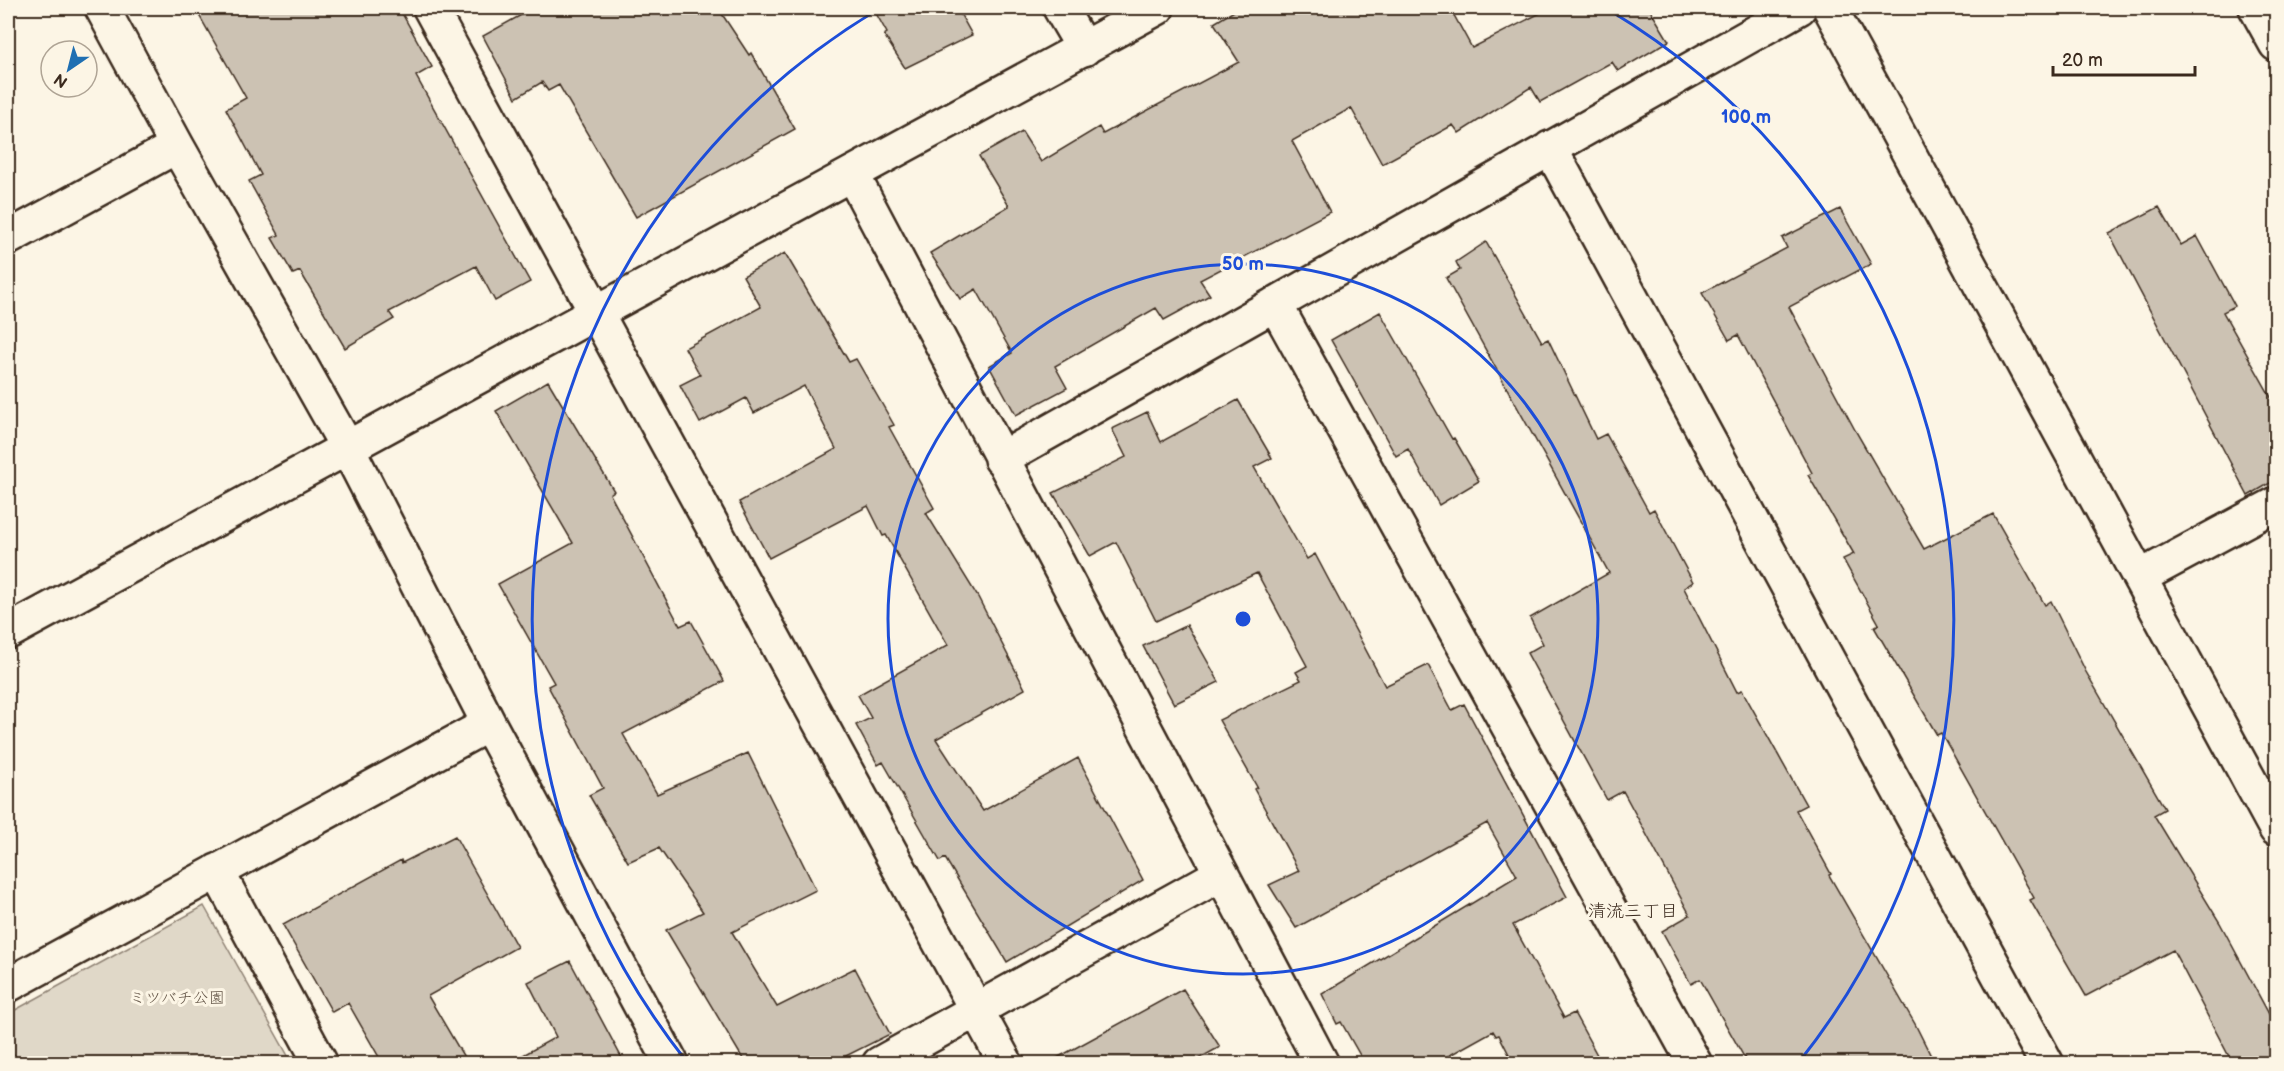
<svg xmlns="http://www.w3.org/2000/svg" width="2284" height="1071" font-family="'Balsamiq Sans','Klee One',sans-serif">
  <style>
    .green { fill: #e0d8c8; stroke: #8e8173; stroke-width: 1.5 }
    .building { fill: #ccc2b3; stroke: #3b2a1e; stroke-width: 1.5 }
    .lines { fill: none; stroke-linecap: round; stroke-linejoin: round }
    .minor-casing { stroke: #3b2a1e; stroke-width: 38 }
    .tertiary-casing { stroke: #3b2a1e; stroke-width: 38 }
    .minor { stroke: #fcf5e5; stroke-width: 33 }
    .tertiary { stroke: #fcf5e5; stroke-width: 33 }
    .ring { fill: none; stroke: #1d4ed8; stroke-width: 3 }
    .labels { text-anchor: middle; stroke-width: 6; stroke-linejoin: round; paint-order: stroke }
    .park-label { font-size: 16px; fill: #645648; stroke: #fcf5e5 }
    .neighbourhood-label { font-size: 18px; fill: #3b2a1e; stroke: #fcf5e5 }
    .centre { fill: #1d4ed8; stroke: #fcf5e5; stroke-width: 3 }
    .ring-label { font-size: 18px; text-anchor: middle; font-weight: bold; fill: #1d4ed8; stroke: #fcf5e5; stroke-width: 6; stroke-linejoin: round; paint-order: stroke }
  </style>
  <rect width="100%" height="100%" fill="#fcf5e5"/>
  <filter id="ink" filterUnits="userSpaceOnUse"><feTurbulence type="fractalNoise" baseFrequency=".0167" numOctaves="2"/><feDisplacementMap in="SourceGraphic" scale="12" xChannelSelector="R" yChannelSelector="G"/><feConvolveMatrix kernelMatrix="1 2 1 2 8 2 1 2 1" color-interpolation-filters="sRGB"/></filter>
  <g filter="url(#ink)">
    <path class="green" d="M 204,906 L 292,1063 L 19,1063 L 8,1043 L 8,1014 Z"/>
    <path class="building" d="M 195,8 L 399,8 L 432,67 L 416,76 L 530,282 L 495,301 L 476,266 L 389,312 L 394,319 L 345,348 L 300,271 L 293,274 L 272,238 L 279,235 L 249,181 L 261,175 L 226,109 L 246,98 Z
      M 534,8 L 718,8 L 749,55 L 751,53 L 795,129 L 636,217 L 559,85 L 548,91 L 542,82 L 516,98 L 483,36 Z
      M 873,8 L 957,8 L 972,35 L 905,68 L 884,35 L 887,33 Z
      M 1239,8 L 1450,8 L 1472,48 L 1550,8 L 1649,8 L 1669,41 L 1618,71 L 1612,62 L 1540,102 L 1531,87 L 1459,133 L 1453,125 L 1382,164 L 1351,108 L 1292,141 L 1330,212 L 1200,280 L 1210,295 L 1164,320 L 1156,308 L 1055,366 L 1067,388 L 1016,415 L 989,366 L 1012,353 L 976,289 L 960,299 L 930,253 L 1009,206 L 979,156 L 1022,132 L 1041,162 L 1099,127 L 1103,134 L 1239,62 L 1214,23 Z
      M 2159,207 L 2181,245 L 2197,236 L 2235,306 L 2223,312 L 2277,408 L 2277,479 L 2248,496 L 2109,233 Z
      M 1840,209 L 1871,264 L 1789,307 L 1855,430 L 1924,549 L 1993,514 L 2045,605 L 2051,601 L 2086,672 L 2165,809 L 2154,815 L 2220,923 L 2277,1029 L 2277,1064 L 2233,1064 L 2173,950 L 2086,996 L 2030,900 L 2034,898 L 1941,733 L 1937,735 L 1874,627 L 1879,624 L 1843,559 L 1854,554 L 1808,475 L 1812,473 L 1738,335 L 1729,340 L 1702,293 L 1787,248 L 1782,238 Z
      M 1486,242 L 1542,342 L 1548,339 L 1596,439 L 1606,434 L 1649,512 L 1654,509 L 1693,582 L 1684,588 L 1737,692 L 1742,690 L 1806,805 L 1796,810 L 1831,874 L 1829,875 L 1915,1024 L 1935,1064 L 1748,1064 L 1700,979 L 1691,984 L 1662,931 L 1690,915 L 1623,791 L 1607,800 L 1527,653 L 1543,644 L 1530,618 L 1609,573 L 1446,278 L 1460,270 L 1456,262 Z
      M 785,253 L 849,362 L 856,359 L 894,425 L 889,427 L 934,508 L 926,513 L 978,597 L 1025,689 L 936,739 L 983,811 L 1078,758 L 1143,880 L 1007,962 L 945,858 L 940,861 L 883,762 L 878,765 L 856,725 L 871,718 L 858,695 L 948,645 L 886,535 L 883,536 L 868,506 L 769,558 L 739,502 L 836,449 L 804,386 L 754,413 L 746,398 L 700,423 L 680,385 L 700,375 L 685,348 L 761,307 L 743,276 Z
      M 1380,312 L 1452,439 L 1454,438 L 1479,481 L 1439,505 L 1408,449 L 1396,456 L 1331,340 Z
      M 548,381 L 614,491 L 610,494 L 680,626 L 691,621 L 724,681 L 623,734 L 657,794 L 748,753 L 816,890 L 732,932 L 777,1007 L 855,968 L 890,1034 L 830,1064 L 746,1064 L 666,930 L 703,912 L 659,848 L 628,862 L 589,795 L 603,788 L 548,686 L 554,683 L 498,584 L 573,543 L 496,411 Z
      M 1238,400 L 1272,458 L 1254,467 L 1307,559 L 1315,554 L 1385,686 L 1428,665 L 1452,710 L 1464,704 L 1567,897 L 1513,925 L 1564,1018 L 1574,1013 L 1602,1064 L 1514,1064 L 1499,1035 L 1496,1036 L 1493,1031 L 1434,1064 L 1365,1064 L 1341,1022 L 1337,1024 L 1322,994 L 1517,876 L 1487,823 L 1296,928 L 1269,885 L 1299,871 L 1254,789 L 1257,787 L 1219,720 L 1301,680 L 1296,672 L 1307,666 L 1257,573 L 1156,621 L 1116,542 L 1090,556 L 1053,493 L 1126,457 L 1112,429 L 1147,412 L 1161,442 Z
      M 1187,625 L 1219,682 L 1174,704 L 1143,646 Z
      M 455,836 L 517,947 L 428,996 L 468,1064 L 383,1064 L 348,1003 L 332,1012 L 283,925 L 401,860 L 402,863 Z
      M 570,961 L 625,1064 L 507,1064 L 556,1037 L 528,982 Z
      M 1183,989 L 1220,1047 L 1189,1064 L 1046,1064 Z"/>
    <g class="lines">
      <defs>
        <path id="minor" d="M 102,8 L 177,146 L 347,447 L 489,724 L 672,1064
          M 430,8 L 1006,1064
          M 1060,8 L 1084,49
          M 1830,8 L 2276,829
          M 1550,148 L 2047,1064
          M 852,174 L 1322,1064
          M 8,238 L 177,146
          M 1275,304 L 1695,1064
          M 1001,459 L 1799,8
          M 2140,577 L 2276,504
          M 217,871 L 321,1064
          M 8,985 L 489,724
          M 879,1064 L 1221,874"/>
        <path id="tertiary" d="M 2256,8 L 2276,44
          M 8,632 L 1157,8"/>
      </defs>
      <use href="#minor" class="minor-casing"/>
      <use href="#tertiary" class="tertiary-casing"/>
      <use href="#minor" class="minor"/>
      <use href="#tertiary" class="tertiary"/>
    </g>
  </g>
  <g class="ring">
    <circle cx="1243" cy="619" r="355"/>
    <path d="M687 1062A711 711 0 0 1 877 10M1609 10A711 711 0 0 1 1799 1062"/>
  </g>
  <g class="labels">
    <g class="park-label">
      <text x="177" y="1003">ミツバチ公園</text>
    </g>
    <g class="neighbourhood-label">
      <text x="1633" y="917">清流三丁目</text>
    </g>
  </g>
  <circle cx="1243" cy="619" r="9" class="centre"/>
  <g class="ring-label">
    <text x="1746" y="123">100 m</text>
    <text x="1243" y="270">50 m</text>
  </g>
  <rect width="2284" height="1071" fill="none" stroke="#fcf5e5" stroke-width="30"/>
  <rect x="15" y="15" width="2254" height="1041" fill="none" stroke="#3b2a1e" stroke-width="2" filter="url(#ink)"/>
  <g transform="translate(69 69) rotate(215)"><circle r="28" fill="#fcf5e5" stroke="#afa495" stroke-width="1.5"/>
  <path d="M0-4.5L10 22L0 15L-10 22Z" fill="#1f6fb2"/>
  <text y="-9" font-size="16" font-weight="bold" text-anchor="middle" fill="#3b2a1e">N</text>
  </g>
  <path d="M2053 66v9h142v-9" fill="none" stroke="#3b2a1e" stroke-width="3"/>
  <text x="2062" y="66" font-size="18" fill="#3b2a1e" stroke="#fcf5e5" stroke-width="4.5" paint-order="stroke">20 m</text>
</svg>
